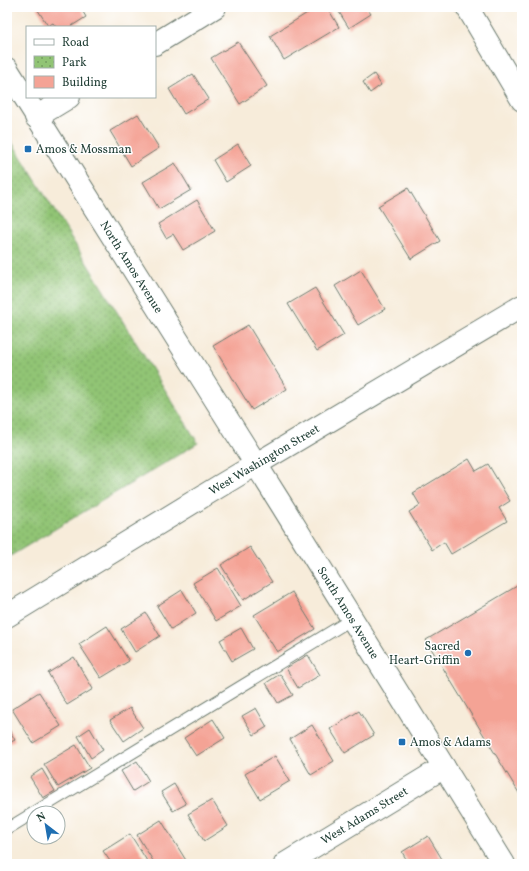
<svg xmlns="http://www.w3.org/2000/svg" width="529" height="871" font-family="Vollkorn,serif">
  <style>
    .park { fill: url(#park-dots); stroke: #588054 }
    .building { fill: #f4a395 }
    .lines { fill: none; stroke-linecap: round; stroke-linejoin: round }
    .service-casing { stroke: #6b7a6e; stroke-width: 13 }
    .minor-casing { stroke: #6b7a6e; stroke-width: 24 }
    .tertiary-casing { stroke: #6b7a6e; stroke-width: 24 }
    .service { stroke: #fff; stroke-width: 11 }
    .minor { stroke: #fff; stroke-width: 22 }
    .tertiary { stroke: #fff; stroke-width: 22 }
    .poi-dot { fill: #1f6fb2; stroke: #fff; stroke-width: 1.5 }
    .labels { text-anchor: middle; stroke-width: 3; stroke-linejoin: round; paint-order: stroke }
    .poi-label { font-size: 12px; fill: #1f3d34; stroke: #fff; text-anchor: start }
    .street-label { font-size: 12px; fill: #1f3d34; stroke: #fff }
  </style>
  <defs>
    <pattern id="park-dots" width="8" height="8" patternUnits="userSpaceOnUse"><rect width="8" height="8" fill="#91c475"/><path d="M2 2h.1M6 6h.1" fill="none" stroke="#76a061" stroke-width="1.8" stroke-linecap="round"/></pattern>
  </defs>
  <rect width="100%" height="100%" fill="#fff"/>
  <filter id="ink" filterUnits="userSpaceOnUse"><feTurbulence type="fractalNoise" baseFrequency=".025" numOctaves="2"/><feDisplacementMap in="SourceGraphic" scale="8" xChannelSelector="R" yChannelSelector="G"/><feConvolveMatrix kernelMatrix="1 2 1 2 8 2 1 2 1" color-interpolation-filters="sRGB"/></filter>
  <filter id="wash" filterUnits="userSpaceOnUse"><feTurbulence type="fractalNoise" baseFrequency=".012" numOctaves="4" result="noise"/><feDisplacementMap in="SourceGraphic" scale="16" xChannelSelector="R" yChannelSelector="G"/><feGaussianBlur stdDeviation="0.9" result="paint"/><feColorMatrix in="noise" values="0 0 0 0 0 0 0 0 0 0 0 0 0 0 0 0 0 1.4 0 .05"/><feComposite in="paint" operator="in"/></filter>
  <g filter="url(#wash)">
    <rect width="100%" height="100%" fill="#f7ecda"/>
    <path class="park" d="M 7,134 L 198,443 L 7,558 Z"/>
    <g id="blocks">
      <path class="building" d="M 36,7 L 80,7 L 86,17 L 70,27 L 56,27 L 53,23 L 48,26 Z
        M 317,7 L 327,7 L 339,27 L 284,60 L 270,36 Z
        M 336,7 L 366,7 L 371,14 L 349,28 Z
        M 238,42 L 267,86 L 240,104 L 211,58 Z
        M 193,74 L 209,99 L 184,114 L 169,89 Z
        M 374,74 L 381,85 L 370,93 L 363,82 Z
        M 138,114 L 159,148 L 131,166 L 110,131 Z
        M 238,144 L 251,166 L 226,182 L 213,160 Z
        M 175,163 L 191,190 L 159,209 L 143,182 Z
        M 408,188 L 440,241 L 411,259 L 378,206 Z
        M 197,200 L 215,231 L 183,250 L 173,234 L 166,238 L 158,224 Z
        M 361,270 L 385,309 L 358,325 L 335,286 Z
        M 315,288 L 344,335 L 317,351 L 288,304 Z
        M 248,325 L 287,389 L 252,410 L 213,346 Z
        M 469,459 L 476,471 L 488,464 L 510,501 L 499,508 L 507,521 L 451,554 L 444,542 L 432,550 L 409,512 L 420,505 L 413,493 Z
        M 250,547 L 272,582 L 243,600 L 221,565 Z
        M 218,568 L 241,606 L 216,621 L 193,583 Z
        M 522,583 L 522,798 L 426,640 Z
        M 182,590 L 196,613 L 171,629 L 157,606 Z
        M 292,592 L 315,629 L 277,652 L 254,615 Z
        M 146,613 L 160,636 L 135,652 L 121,629 Z
        M 107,626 L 129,661 L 101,678 L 79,644 Z
        M 241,628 L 253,649 L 232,661 L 220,640 Z
        M 308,655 L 320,675 L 298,688 L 286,668 Z
        M 74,657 L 93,689 L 67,705 L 48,673 Z
        M 280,674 L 293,695 L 278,703 L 266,683 Z
        M 39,692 L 61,726 L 33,743 L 12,709 Z
        M 130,708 L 143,728 L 124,741 L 110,720 Z
        M 256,708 L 267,727 L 254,735 L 242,716 Z
        M 359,711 L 374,735 L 345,753 L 330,729 Z
        M 213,719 L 225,738 L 196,756 L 184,738 Z
        M 312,725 L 334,761 L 311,775 L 290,739 Z
        M 7,726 L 15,740 L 7,744 Z
        M 90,728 L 103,750 L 91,758 L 78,736 Z
        M 76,745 L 90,768 L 58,787 L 44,764 Z
        M 275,756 L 290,781 L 260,799 L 245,774 Z
        M 137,761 L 149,781 L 133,791 L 121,771 Z
        M 42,769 L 55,791 L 43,798 L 30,777 Z
        M 174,784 L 186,804 L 173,811 L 161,792 Z
        M 212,800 L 228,826 L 204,841 L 188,814 Z
        M 161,820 L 187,862 L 184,864 L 155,864 L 137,835 Z
        M 130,834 L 149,864 L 112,864 L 103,851 Z
        M 428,836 L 445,864 L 409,864 L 402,852 Z"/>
    </g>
  </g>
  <g filter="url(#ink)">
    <use href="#blocks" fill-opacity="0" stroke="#6b7a6e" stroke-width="1"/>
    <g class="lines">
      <defs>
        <path id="service" d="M 7,829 L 352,619"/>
        <g id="minor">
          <path d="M 467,7 L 522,100"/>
          <path d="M 155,44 L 215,7"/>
          <path id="s1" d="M 7,69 L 281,504 L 504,864"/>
          <path d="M 36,117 L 69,97"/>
          <path id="s2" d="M 285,864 L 444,767"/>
        </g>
        <g id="tertiary">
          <path id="s3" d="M 7,616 L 218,487 L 522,306"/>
        </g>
      </defs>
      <use href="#service" class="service-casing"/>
      <use href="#minor" class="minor-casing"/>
      <use href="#tertiary" class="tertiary-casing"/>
      <use href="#service" class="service"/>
      <use href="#minor" class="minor"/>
      <use href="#tertiary" class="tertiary"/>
    </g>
  </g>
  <g class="poi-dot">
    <rect x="24" y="145" width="8" height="8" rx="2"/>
    <circle cx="468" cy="653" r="4"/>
    <rect x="398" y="738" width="8" height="8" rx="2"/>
  </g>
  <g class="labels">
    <g class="poi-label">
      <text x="36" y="153">Amos &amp; Mossman</text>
      <text x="460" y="650" text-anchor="end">Sacred<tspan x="460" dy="14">Heart-Griffin</tspan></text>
      <text x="410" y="746">Amos &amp; Adams</text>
    </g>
    <g class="street-label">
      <text dy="4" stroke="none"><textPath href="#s1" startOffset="234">North Amos Avenue</textPath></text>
      <text dy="4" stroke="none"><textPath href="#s3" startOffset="301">West Washington Street</textPath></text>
      <text dy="4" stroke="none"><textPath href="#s1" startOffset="642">South Amos Avenue</textPath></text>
      <text dy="4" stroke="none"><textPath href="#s2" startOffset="93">West Adams Street</textPath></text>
    </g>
  </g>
  <rect width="529" height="871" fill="none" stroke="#fff" stroke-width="24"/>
  <rect x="26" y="26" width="130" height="72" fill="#ffffff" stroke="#a5b1ae"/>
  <rect x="34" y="39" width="20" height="6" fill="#ffffff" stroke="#a5b1ae"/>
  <text x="62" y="46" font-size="12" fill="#1f3d34">Road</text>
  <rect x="34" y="56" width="20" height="12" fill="url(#park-dots)" stroke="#a5b1ae"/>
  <text x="62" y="66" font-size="12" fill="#1f3d34">Park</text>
  <rect x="34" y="76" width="20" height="12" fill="#f4a395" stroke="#a5b1ae"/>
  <text x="62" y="86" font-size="12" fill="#1f3d34">Building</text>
  <g transform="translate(46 825) rotate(329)"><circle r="19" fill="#ffffff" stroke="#a5b1ae"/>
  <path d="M0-3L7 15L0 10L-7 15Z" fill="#1f6fb2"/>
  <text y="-6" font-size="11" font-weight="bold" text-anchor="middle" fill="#1f3d34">N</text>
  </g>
</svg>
